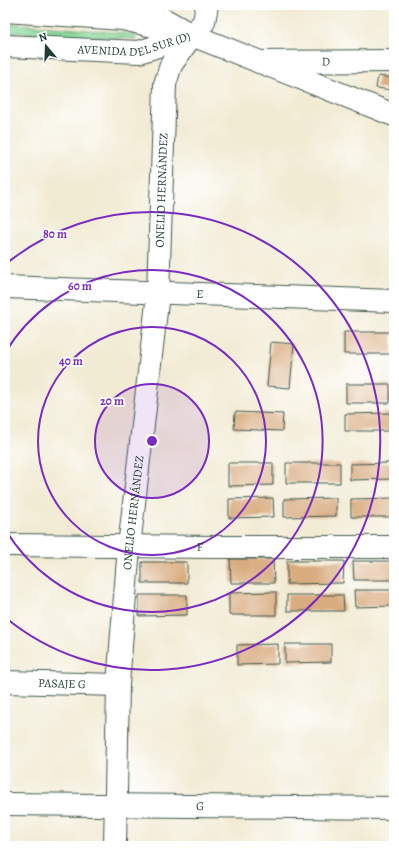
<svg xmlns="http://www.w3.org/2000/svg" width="399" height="851" font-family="Alegreya,serif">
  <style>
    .green { fill: #87d999; stroke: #538b66 }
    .building { fill: #d9ac80 }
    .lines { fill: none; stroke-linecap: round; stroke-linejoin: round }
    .minor-casing { stroke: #3f574c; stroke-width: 24 }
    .tertiary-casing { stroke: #3f574c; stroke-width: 24 }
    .minor { stroke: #fff; stroke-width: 22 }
    .tertiary { stroke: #fff; stroke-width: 22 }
    .ring { fill: none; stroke: #7b2cbf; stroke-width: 2 }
    .labels { text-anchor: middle; stroke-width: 3.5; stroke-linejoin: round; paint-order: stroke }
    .street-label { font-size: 12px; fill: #1f3d34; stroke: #fff }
    .centre { fill: #7b2cbf; stroke: #fff; stroke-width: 2 }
    .ring-label { font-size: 12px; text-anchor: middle; font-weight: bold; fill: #7b2cbf; stroke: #fff; stroke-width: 3.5; stroke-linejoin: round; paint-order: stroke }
  </style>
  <rect width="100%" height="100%" fill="#fff"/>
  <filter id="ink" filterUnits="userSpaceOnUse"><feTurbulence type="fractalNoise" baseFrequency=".025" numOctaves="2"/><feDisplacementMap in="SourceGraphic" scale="8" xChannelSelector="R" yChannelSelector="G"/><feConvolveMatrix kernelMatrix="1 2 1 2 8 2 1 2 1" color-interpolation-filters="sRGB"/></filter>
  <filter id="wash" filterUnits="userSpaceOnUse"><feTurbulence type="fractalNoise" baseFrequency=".012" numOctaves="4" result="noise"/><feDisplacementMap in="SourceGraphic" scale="16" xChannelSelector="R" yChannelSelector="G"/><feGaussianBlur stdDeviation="0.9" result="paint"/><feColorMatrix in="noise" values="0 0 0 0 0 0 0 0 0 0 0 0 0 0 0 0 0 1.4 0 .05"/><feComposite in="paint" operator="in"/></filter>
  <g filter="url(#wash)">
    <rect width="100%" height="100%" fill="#f2ebd4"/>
    <path class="green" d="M 5,23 L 134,34 L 136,39 L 5,32 Z"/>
    <g id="blocks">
      <path class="building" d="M 378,76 L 394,78 L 393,90 L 376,88 Z
        M 344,332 L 392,332 L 392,354 L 344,354 Z
        M 271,342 L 294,344 L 290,388 L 267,386 Z
        M 346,384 L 390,384 L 390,403 L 346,403 Z
        M 235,412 L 283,414 L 282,431 L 234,429 Z
        M 393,413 L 393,431 L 345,431 L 345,414 Z
        M 228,463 L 273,463 L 273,485 L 228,486 Z
        M 286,463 L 340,463 L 340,483 L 286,483 Z
        M 392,463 L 392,479 L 350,480 L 350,464 Z
        M 273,498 L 274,517 L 229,518 L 229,499 Z
        M 336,498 L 336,516 L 284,517 L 284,499 Z
        M 394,498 L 394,517 L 351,517 L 351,499 Z
        M 230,559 L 273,559 L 274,583 L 231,583 Z
        M 287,561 L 344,561 L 343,583 L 287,584 Z
        M 353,561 L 394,561 L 394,580 L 354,580 Z
        M 142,562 L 187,562 L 187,583 L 142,583 Z
        M 354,590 L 394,590 L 394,606 L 355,607 Z
        M 276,592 L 276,615 L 229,615 L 229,593 Z
        M 139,595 L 187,595 L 187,615 L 139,616 Z
        M 287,595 L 343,595 L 344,611 L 287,611 Z
        M 278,644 L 278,664 L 237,665 L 237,645 Z
        M 285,644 L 331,644 L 331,662 L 285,663 Z"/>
    </g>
  </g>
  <g filter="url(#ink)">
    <use href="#blocks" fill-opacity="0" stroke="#3f574c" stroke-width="1"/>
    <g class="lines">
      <defs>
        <g id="minor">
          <path id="s1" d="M 259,62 L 394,61"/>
          <path id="s2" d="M 5,287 L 394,301"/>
          <path id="s3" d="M 5,545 L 215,547 L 394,547"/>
          <path id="s4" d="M 5,682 L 118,685"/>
          <path id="s5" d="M 5,804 L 394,808"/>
          <path id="s6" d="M 115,846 L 118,685 L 122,633 L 129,547 L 158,294 L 165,84 L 171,65 L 192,35"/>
        </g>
        <g id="tertiary">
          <path d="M 138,5 L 192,35 L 394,115"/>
          <path d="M 5,11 L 123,19 L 166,29"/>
          <path d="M 192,35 L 204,22 L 207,5"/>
          <path id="s7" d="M 5,46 L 139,52 L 192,35"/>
        </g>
      </defs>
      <use href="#minor" class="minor-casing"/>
      <use href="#tertiary" class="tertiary-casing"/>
      <use href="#minor" class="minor"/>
      <use href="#tertiary" class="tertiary"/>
    </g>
  </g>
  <circle cx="152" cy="441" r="57" fill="#7b2cbf" fill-opacity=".12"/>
  <g class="ring">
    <circle cx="152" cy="441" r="57"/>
    <circle cx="152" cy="441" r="114"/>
    <path d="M5 353A171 171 0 1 1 5 529"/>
    <path d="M6 264A229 229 0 1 1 6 618"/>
  </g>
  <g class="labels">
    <g class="street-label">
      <text dy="4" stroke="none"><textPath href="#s7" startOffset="130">AVENIDA DEL SUR (D)</textPath></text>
      <text dy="4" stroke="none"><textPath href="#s1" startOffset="67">D</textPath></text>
      <text dy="4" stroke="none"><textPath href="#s6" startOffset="658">ONELIO HERNÁNDEZ</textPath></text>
      <text dy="4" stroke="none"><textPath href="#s2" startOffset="195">E</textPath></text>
      <text dy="4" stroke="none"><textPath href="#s6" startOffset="334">ONELIO HERNÁNDEZ</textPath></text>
      <text dy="4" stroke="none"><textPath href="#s3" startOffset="195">F</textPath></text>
      <text dy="4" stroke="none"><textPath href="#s4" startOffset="57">PASAJE G</textPath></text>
      <text dy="4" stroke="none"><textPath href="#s5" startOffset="195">G</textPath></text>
    </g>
  </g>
  <circle cx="152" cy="441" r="6" class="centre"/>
  <g class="ring-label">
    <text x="55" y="238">80 m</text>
    <text x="80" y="290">60 m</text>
    <text x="71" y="365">40 m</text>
    <text x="112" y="405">20 m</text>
  </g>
  <rect width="399" height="851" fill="none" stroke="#fff" stroke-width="20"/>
  <g transform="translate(46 46) rotate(341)" stroke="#ffffff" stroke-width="3" paint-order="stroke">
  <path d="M0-3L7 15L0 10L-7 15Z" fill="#1f3d34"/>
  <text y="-6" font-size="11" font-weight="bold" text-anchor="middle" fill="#1f3d34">N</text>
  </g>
</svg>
